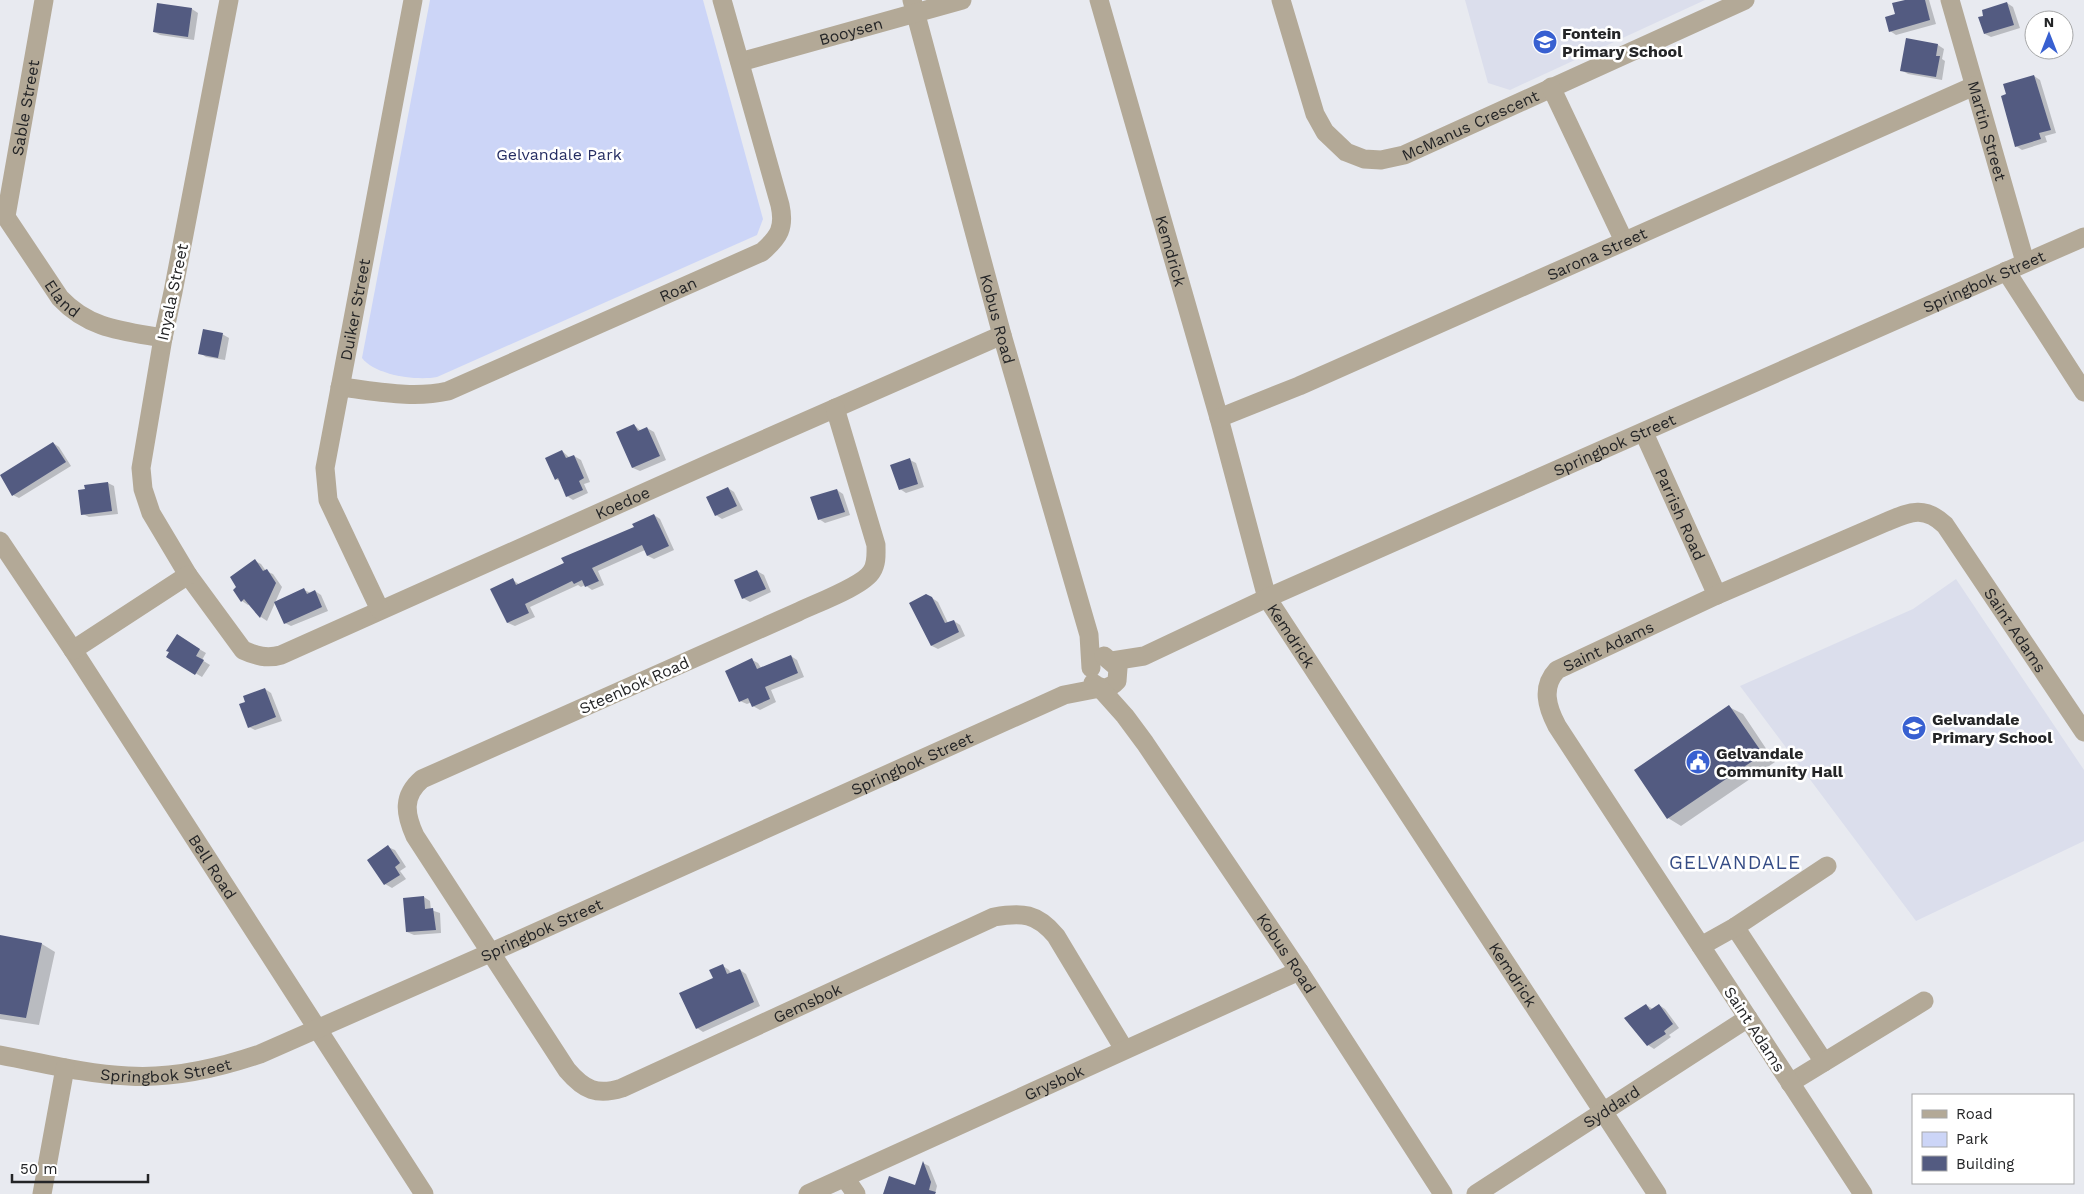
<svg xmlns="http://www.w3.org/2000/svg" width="2084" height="1194" font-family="'Work Sans',sans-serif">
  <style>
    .built { fill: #dbdeec }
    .green { fill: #ccd5f7 }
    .shadow { fill: #0003 }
    .building { fill: #535b81 }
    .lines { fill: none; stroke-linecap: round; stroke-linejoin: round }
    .minor { stroke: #b3a997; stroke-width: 19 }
    .labels { text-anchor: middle; stroke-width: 5; stroke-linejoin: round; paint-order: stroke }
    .street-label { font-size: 16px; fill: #242527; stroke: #fff }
    .poi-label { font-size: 16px; font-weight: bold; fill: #242527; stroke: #fff; text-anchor: start }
    .park-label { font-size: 16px; fill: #262e63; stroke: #fff }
    .quarter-label { font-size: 19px; letter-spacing: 1px; fill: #344b85; stroke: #fff }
  </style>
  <rect width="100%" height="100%" fill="#e8eaf0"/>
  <path class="built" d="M 1465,0 L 1705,0 L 1510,90 L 1488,83 Z
    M 1956,579 L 2084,770 L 2084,841 L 1916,921 L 1740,686 L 1913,609 Z"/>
  <path class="green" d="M 430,0 L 703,0 L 763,219 L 757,235 L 437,377 C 416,381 375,375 362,358 Z"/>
  <path class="shadow" d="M 1909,0 L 1929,0 L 1936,24 L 1896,35 L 1890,31 L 1897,15 Z
    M 2007,3 L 2013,7 L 2020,28 L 1991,37 L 1985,34 Z
    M 192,9 L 198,13 L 194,40 L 160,35 L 154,32 Z
    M 1907,39 L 1938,45 L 1944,49 L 1942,59 L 1945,61 L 1942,80 L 1908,74 L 1901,70 Z
    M 2034,76 L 2040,80 L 2056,133 L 2045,136 L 2047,142 L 2022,150 L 2016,146 L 2008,95 Z
    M 222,334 L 229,338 L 225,360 L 206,357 L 200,353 Z
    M 634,425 L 641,431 L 647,428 L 654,432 L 666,460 L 640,471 L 633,468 L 618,433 Z
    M 53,443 L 59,447 L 71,466 L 19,498 L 13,495 Z
    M 562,451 L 570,458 L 574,456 L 581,460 L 590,482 L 584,484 L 588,493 L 573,500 L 567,496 L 561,482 L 556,479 Z
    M 910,460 L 916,463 L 924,487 L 906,493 L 900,489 Z
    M 108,483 L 114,486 L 118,514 L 89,517 L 83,514 Z
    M 728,488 L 734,492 L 743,510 L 722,519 L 716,515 Z
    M 837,490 L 843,494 L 850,515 L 825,523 L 819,519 Z
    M 654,515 L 660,519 L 674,550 L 654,559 L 648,556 L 645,550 L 598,571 L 604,585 L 592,590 L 585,585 L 581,587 L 578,585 L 530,607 L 535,617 L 515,626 L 508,623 L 492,589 L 513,580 L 520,585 L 635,528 Z
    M 255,561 L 261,564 L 266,571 L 273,574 L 282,587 L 267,621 L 261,617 L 250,604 L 248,605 L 242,601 L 235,591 Z
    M 757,571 L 764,575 L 771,592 L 750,602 L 743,598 Z
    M 304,590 L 311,593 L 315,591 L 321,595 L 328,611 L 291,626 L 285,623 Z
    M 932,598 L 938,602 L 948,623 L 954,621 L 960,625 L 965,636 L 938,649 L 932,646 Z
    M 177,636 L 206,653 L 202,660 L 210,665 L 202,677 L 168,657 Z
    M 791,656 L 797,660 L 804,677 L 771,690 L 776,702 L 760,710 L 753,706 L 752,702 L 747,704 L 740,701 L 752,660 L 758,663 L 761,668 Z
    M 265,689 L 271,693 L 282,721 L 255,730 L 249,727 Z
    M 1729,707 L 1743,714 L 1775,762 L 1681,826 L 1668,818 Z
    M 388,847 L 395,850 L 406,867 L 400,871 L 406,879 L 392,888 L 385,884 L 368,860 Z
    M 424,897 L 430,901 L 431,910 L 440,913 L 441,933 L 414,935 L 407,932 Z
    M 0,937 L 42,944 L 55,952 L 39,1025 L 0,1019 Z
    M 723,966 L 729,970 L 731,974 L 740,970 L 746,974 L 760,1006 L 703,1032 L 697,1028 L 714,979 Z
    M 1646,1005 L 1653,1009 L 1659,1005 L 1665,1009 L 1679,1028 L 1669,1035 L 1671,1037 L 1654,1049 L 1648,1045 Z
    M 923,1163 L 929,1166 L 937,1186 L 935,1194 L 885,1194 L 916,1186 Z"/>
  <path class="building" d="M 1905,0 L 1925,0 L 1930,20 L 1889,32 L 1885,17 L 1895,14 L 1892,3 Z
    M 2007,2 L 2014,25 L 1984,34 L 1978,17 L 1983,16 L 1982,10 Z
    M 157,3 L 192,8 L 188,37 L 153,32 Z
    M 1906,38 L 1938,44 L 1936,56 L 1940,56 L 1936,77 L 1900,71 Z
    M 2034,75 L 2051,130 L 2039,133 L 2041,139 L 2015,147 L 2001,96 L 2006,94 L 2003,84 Z
    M 203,329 L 223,333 L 218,358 L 198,354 Z
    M 634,424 L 638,431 L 647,427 L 660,456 L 632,468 L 616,432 Z
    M 53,442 L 66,462 L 12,496 L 0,475 Z
    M 562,450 L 566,458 L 574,455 L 584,478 L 579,481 L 583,490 L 566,497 L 558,478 L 555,480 L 545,458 Z
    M 910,458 L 918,484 L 899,490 L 890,465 Z
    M 108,482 L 112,511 L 81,515 L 78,490 L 85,489 L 84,485 Z
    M 728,487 L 737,506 L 715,516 L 706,497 Z
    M 837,489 L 845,512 L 818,520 L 810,497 Z
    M 654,514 L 669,546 L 647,556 L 642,545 L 592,568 L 599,581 L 585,587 L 582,580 L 574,584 L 572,581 L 525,604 L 529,613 L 507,623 L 490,589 L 513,578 L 516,585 L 564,563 L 561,558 L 634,527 L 632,524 Z
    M 255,559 L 263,571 L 267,569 L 276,583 L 260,618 L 244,599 L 241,602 L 233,590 L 236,587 L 230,577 Z
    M 757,570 L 766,589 L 742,599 L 734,580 Z
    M 304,588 L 307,594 L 315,590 L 322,607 L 284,624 L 274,602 Z
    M 926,594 L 932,597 L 945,623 L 954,620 L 959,632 L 931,646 L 909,603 Z
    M 177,634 L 200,649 L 196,656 L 204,660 L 195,675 L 166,657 L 169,652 L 166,651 Z
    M 791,655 L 798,673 L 765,687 L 770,699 L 752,707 L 748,698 L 739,702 L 725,671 L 752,658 L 757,669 Z
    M 265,688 L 276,717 L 248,728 L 239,704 L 245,702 L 243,696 Z
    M 1729,705 L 1763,754 L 1667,819 L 1634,770 Z
    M 388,845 L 400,863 L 395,867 L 400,875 L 384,885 L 367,860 Z
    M 424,896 L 425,909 L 433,908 L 436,930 L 406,932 L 403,898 Z
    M 0,935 L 42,943 L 26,1018 L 0,1014 Z
    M 723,964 L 727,974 L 740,969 L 754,1002 L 696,1029 L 679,993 L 713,978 L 709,970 Z
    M 1646,1004 L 1650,1010 L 1659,1004 L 1673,1024 L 1664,1031 L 1666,1034 L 1647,1046 L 1624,1018 Z
    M 923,1161 L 931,1182 L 929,1190 L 936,1192 L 935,1194 L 883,1194 L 889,1176 L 915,1185 Z"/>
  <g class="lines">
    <g class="minor">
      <path id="s1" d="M 229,0 L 173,292 L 163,338 L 141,468 L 143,489 L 151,513 L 188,575 L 243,650 C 256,656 267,659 281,655 L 713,462 L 1002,335"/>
      <path id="s2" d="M 912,0 L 1002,335 L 1089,635 L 1091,668"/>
      <path id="s3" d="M 1099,0 L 1219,418 L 1267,598 L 1657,1194"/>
      <path id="s4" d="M 1281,0 L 1315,114 L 1325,132 L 1346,152 L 1364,159 L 1381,160 L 1404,155 L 1745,0"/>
      <path id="s5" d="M 1950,0 L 2025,262"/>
      <path id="s6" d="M 740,62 L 962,0"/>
      <path d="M 1551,87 L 1624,241"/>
      <path id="s7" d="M 0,208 L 60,298 C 89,329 123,331 163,338"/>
      <path id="s8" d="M 6,216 L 44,0"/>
      <path d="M 2006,271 L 2084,392"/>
      <path id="s9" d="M 340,387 C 376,391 412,399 448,391 L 762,252 C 779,237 785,228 780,205 L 722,0"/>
      <path id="s10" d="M 835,408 L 876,545 C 876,554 877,563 872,571 C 864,586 814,604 798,612 L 422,779 C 402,796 405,814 415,836 L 567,1070 C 584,1090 597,1096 622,1088 L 994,917 C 1022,912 1037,913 1056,936 L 1124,1049"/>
      <path id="s11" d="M 1219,418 L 1299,386 L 1974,86"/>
      <path id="s12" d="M 1644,433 L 1717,595"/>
      <path id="s13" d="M 0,541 L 73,650 L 424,1194"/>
      <path id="s14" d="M 380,610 L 328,500 L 325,468 L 413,0"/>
      <path d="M 73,650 L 188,575"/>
      <path id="s15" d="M 1112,661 L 1144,656 L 1267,598 L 2084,237"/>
      <path d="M 1093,683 C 1101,690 1110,689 1117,681 L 1118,668 L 1104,656"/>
      <path d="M 1735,927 L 1824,1062"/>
      <path d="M 1701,946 L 1735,927 L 1827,866"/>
      <path id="s16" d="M 0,1055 C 43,1063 85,1074 128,1076 C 172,1079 219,1068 260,1054 L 492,952 L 1064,695 L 1100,688 L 1125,716 L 1145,743 L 1299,971 L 1443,1194"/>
      <path d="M 1790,1083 L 1924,1001"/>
      <path d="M 845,1178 L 856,1194"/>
      <path d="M 42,1194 L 65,1068"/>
      <path id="s17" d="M 808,1194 L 1299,971"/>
      <path id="s18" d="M 1476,1194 L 1748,1018"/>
      <path id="s19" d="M 1863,1194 L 1557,726 C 1547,707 1541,687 1557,670 L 1717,595 L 1886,522 C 1910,512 1924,505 1945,525 L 2084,732"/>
    </g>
  </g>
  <defs>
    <symbol id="school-disc" viewBox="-11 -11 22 22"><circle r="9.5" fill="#3860d1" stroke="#fff"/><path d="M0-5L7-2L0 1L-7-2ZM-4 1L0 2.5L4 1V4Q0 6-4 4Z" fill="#fff"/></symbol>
    <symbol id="civic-disc" viewBox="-11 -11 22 22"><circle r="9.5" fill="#3860d1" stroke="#fff"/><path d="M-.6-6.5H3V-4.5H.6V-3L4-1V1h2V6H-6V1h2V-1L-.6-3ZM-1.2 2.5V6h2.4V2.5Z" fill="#fff"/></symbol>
  </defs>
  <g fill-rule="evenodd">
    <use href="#school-disc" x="1531" y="28" width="28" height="28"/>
    <use href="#school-disc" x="1900" y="714" width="28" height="28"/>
    <use href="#civic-disc" x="1684" y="748" width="28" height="28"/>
  </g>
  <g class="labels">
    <g class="street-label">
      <text dy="6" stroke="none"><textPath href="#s6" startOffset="115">Booysen</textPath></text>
      <text dy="6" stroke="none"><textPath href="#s8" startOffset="110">Sable Street</textPath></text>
      <text dy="6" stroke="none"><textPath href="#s4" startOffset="301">McManus Crescent</textPath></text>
      <text dy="6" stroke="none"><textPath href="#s5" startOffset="136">Martin Street</textPath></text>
      <text dy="6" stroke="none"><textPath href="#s3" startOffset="261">Kemdrick</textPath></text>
      <text dy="6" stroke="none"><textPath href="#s11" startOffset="412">Sarona Street</textPath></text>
      <text dy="6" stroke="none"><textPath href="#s15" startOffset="952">Springbok Street</textPath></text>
      <text dy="6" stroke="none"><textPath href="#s9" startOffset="360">Roan</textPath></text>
      <text transform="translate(172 292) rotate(-78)" y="6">Inyala Street</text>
      <text dy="6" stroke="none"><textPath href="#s7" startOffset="110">Eland</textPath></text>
      <text dy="6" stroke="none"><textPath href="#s14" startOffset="315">Duiker Street</textPath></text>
      <text dy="6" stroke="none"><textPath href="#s2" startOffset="330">Kobus Road</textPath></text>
      <text dy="6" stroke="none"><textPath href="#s15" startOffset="548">Springbok Street</textPath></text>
      <text dy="6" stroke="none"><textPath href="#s1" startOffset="1101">Koedoe</textPath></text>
      <text dy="6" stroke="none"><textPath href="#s12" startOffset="89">Parrish Road</textPath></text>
      <text dy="6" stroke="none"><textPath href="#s19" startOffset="1171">Saint Adams</textPath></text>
      <text dy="6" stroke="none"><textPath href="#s3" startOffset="666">Kemdrick</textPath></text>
      <text dy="6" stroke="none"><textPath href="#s19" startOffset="676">Saint Adams</textPath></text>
      <text transform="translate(634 685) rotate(-24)" y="6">Steenbok Road</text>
      <text dy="6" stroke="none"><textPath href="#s16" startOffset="978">Springbok Street</textPath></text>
      <text dy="6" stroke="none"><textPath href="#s13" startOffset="389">Bell Road</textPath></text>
      <text dy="6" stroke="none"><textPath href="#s16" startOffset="572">Springbok Street</textPath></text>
      <text dy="6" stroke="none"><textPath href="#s16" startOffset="1506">Kobus Road</textPath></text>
      <text dy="6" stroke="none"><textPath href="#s3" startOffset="1071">Kemdrick</textPath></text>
      <text dy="6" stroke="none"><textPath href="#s10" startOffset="1275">Gemsbok</textPath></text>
      <text transform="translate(1755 1029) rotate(57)" y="6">Saint Adams</text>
      <text dy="6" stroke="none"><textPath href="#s16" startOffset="168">Springbok Street</textPath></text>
      <text dy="6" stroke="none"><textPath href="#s17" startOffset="270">Grysbok</textPath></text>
      <text dy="6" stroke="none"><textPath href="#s18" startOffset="161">Syddard</textPath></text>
    </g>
    <g class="poi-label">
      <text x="1562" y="39">Fontein<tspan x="1562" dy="18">Primary School</tspan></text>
      <text x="1932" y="725">Gelvandale<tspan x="1932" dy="18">Primary School</tspan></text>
      <text x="1716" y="759">Gelvandale<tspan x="1716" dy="18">Community Hall</tspan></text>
    </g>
    <g class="park-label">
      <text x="559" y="160">Gelvandale Park</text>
    </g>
    <g class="quarter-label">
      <text x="1735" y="869">GELVANDALE</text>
    </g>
  </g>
  <rect x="1912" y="1094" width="162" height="90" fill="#ffffff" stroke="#a7a8a9"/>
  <rect x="1922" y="1110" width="25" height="8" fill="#b3a997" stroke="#a7a8a9"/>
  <text x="1956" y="1119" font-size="15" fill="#242527">Road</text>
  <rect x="1922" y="1132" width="25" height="15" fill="#ccd5f7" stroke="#a7a8a9"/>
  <text x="1956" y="1144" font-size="15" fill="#242527">Park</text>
  <rect x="1922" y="1156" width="25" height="15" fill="#535b81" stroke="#a7a8a9"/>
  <text x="1956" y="1169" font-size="15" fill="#242527">Building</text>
  <g transform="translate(2049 35)"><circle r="24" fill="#ffffff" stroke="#a7a8a9"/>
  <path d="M0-4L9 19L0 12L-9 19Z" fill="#3860d1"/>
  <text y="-8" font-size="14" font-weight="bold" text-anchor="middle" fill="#242527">N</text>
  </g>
  <path d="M12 1174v8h136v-8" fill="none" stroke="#242527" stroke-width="2.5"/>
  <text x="20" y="1174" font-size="15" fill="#242527" stroke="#ffffff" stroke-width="4" paint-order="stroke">50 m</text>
</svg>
